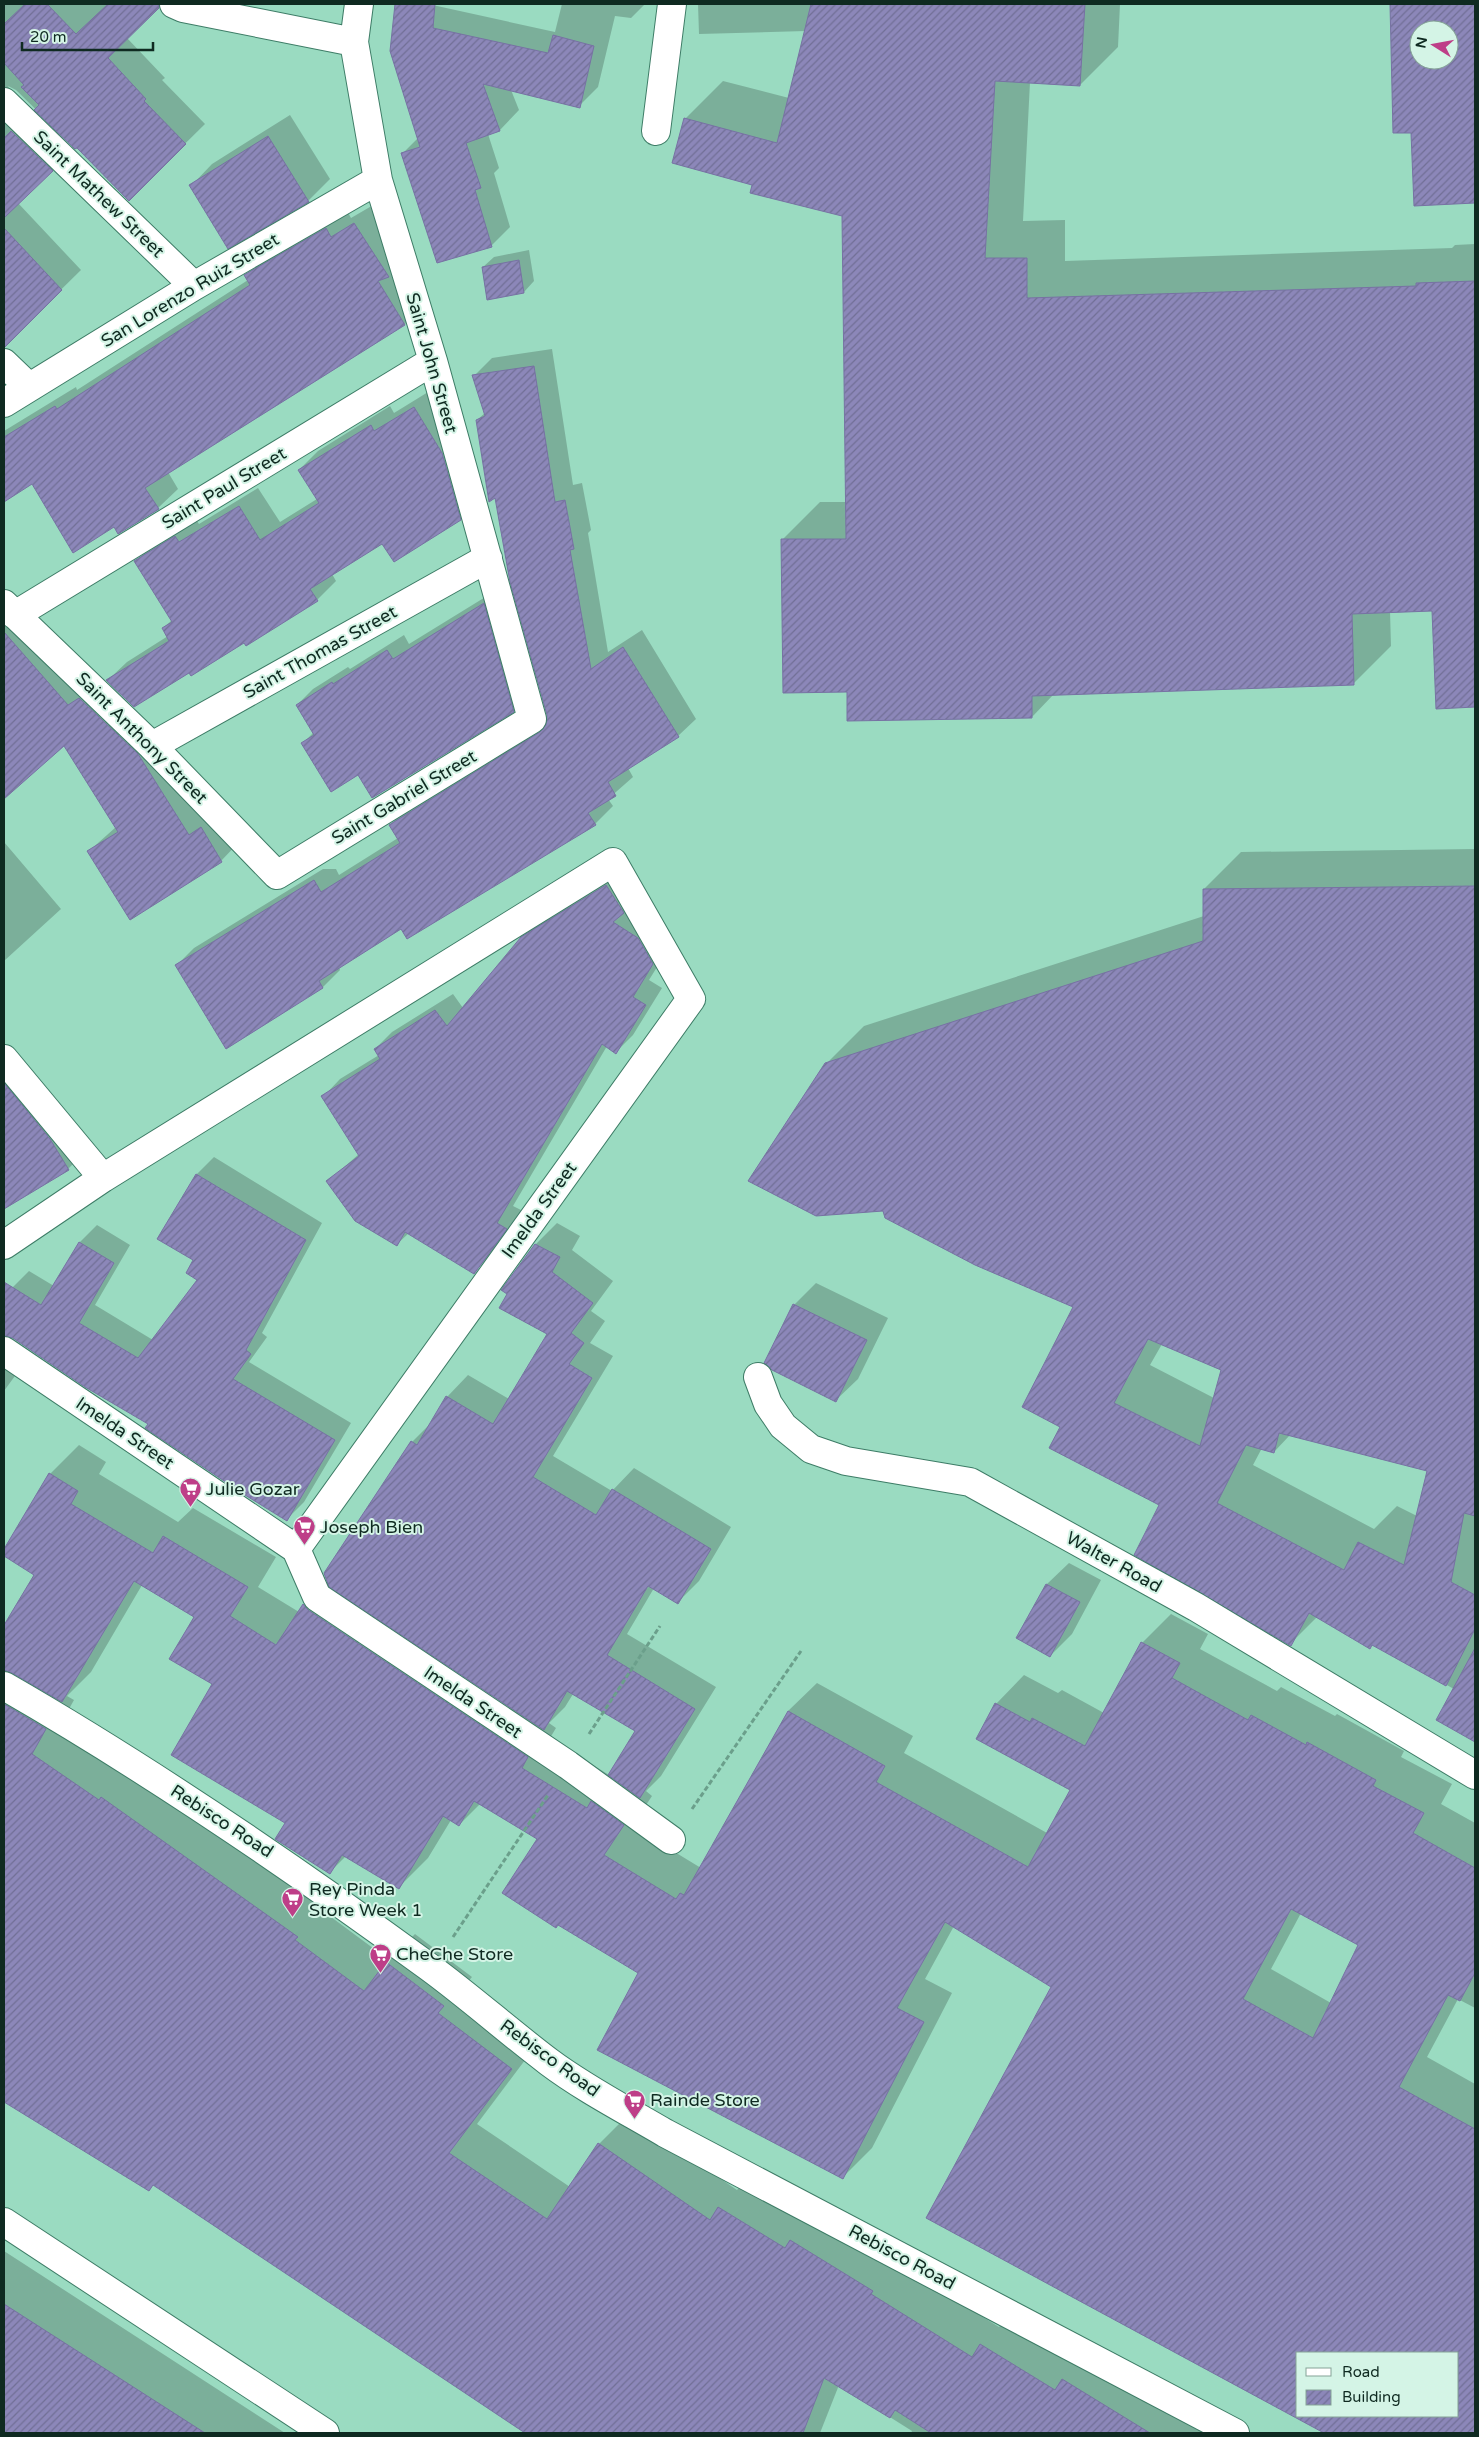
<svg xmlns="http://www.w3.org/2000/svg" width="1479" height="2437" font-family="'Varela Round',sans-serif">
  <style>
    .shadow { fill: #0003; fill-rule: evenodd }
    .building { fill: url(#building-hatch); stroke: #7772a3; fill-rule: evenodd }
    .lines { fill: none; stroke-linecap: round; stroke-linejoin: round }
    .minor-casing { stroke: #3d7c66; stroke-width: 30 }
    .path { stroke: #6b9f8b; stroke-width: 3; stroke-dasharray: 5 2.5; stroke-linecap: butt }
    .minor { stroke: #fff; stroke-width: 28 }
    .labels { text-anchor: middle; stroke-width: 4; stroke-linejoin: round; paint-order: stroke }
    .street-label { font-size: 18px; fill: #0f2a21; stroke: #d4f4e6 }
    .poi-label { font-size: 18px; fill: #0f2a21; stroke: #d4f4e6; text-anchor: start }
  </style>
  <defs>
    <pattern id="building-hatch" width="6" height="6" patternUnits="userSpaceOnUse" patternTransform="scale(1.25)"><rect width="6" height="6" fill="#8c87b9"/><path d="M-1 1l2-2M0 6l6-6M5 7l2-2" fill="none" stroke="#716f96"/></pattern>
  </defs>
  <rect width="100%" height="100%" fill="#9adbc1"/>
  <path class="shadow" d="M 4,4 L 161,4 L 127,38 L 165,78 L 162,80 L 205,124 L 129,199 L 77,146 L 75,148 L 16,90 L 8,86 L 12,93 L 71,151 L 18,203 L 81,270 L 19,331 L 4,315 Z
    M 410,4 L 428,4 L 555,32 L 562,4 L 645,4 L 631,18 L 615,16 L 598,87 L 579,106 L 511,90 L 519,110 L 500,130 L 488,134 L 499,168 L 494,173 L 510,227 L 491,246 L 403,153 L 418,138 L 394,20 Z
    M 698,4 L 1120,4 L 1118,47 L 1080,85 L 1030,82 L 1023,221 L 1065,220 L 1065,261 L 1452,248 L 1455,245 L 1475,244 L 1475,706 L 1437,707 L 1433,610 L 1390,611 L 1391,646 L 1353,684 L 1054,694 L 1032,717 L 848,691 L 782,540 L 820,502 L 846,502 L 843,215 L 754,184 L 685,119 L 723,81 L 789,98 L 806,31 L 699,34 Z
    M 1391,4 L 1475,4 L 1475,202 L 1416,205 L 1412,132 L 1394,132 ZM 1419,30 L 1449,30 L 1449,60 L 1419,60 Z
    M 290,115 L 330,179 L 308,201 L 228,247 L 191,186 L 212,164 Z
    M 375,204 L 425,305 L 405,324 L 168,472 L 178,489 L 158,508 L 115,526 L 32,482 L 10,497 L 4,487 L 4,431 L 76,387 L 77,390 L 248,280 L 246,275 L 265,256 L 346,209 L 351,218 Z
    M 529,250 L 534,281 L 524,292 L 483,267 L 494,257 Z
    M 552,349 L 573,485 L 582,483 L 591,530 L 588,533 L 608,652 L 642,630 L 696,719 L 678,736 L 628,768 L 633,777 L 608,799 L 613,806 L 595,824 L 402,927 L 339,967 L 340,970 L 323,987 L 226,1047 L 176,966 L 194,948 L 323,869 L 336,869 L 339,875 L 398,838 L 390,825 L 408,807 L 548,722 L 548,715 L 477,420 L 486,412 L 474,376 L 492,358 Z
    M 433,389 L 479,500 L 460,519 L 383,543 L 332,574 L 336,581 L 317,600 L 190,671 L 108,680 L 127,662 L 168,636 L 163,628 L 172,620 L 136,561 L 155,542 L 195,518 L 199,524 L 258,488 L 280,522 L 317,499 L 299,470 L 318,451 L 390,406 L 394,413 Z
    M 500,588 L 529,695 L 513,711 L 358,773 L 303,743 L 314,732 L 297,705 L 313,689 L 348,667 L 350,669 L 404,635 L 409,644 Z
    M 4,605 L 240,841 L 221,861 L 89,851 L 116,827 L 65,744 L 12,790 L 4,781 Z
    M 4,842 L 61,909 L 4,961 Z
    M 1475,849 L 1475,1740 L 1438,1720 L 1454,1689 L 1373,1644 L 1370,1647 L 1318,1616 L 1290,1644 L 1161,1505 L 1062,1427 L 1075,1306 L 826,1064 L 864,1026 L 1204,916 L 1204,889 L 1241,852 ZM 1162,1344 L 1222,1370 L 1214,1398 L 1150,1365 ZM 1290,1435 L 1433,1454 L 1417,1516 L 1397,1506 L 1374,1529 L 1253,1465 L 1262,1448 L 1274,1452 Z
    M 624,868 L 670,946 L 649,980 L 662,988 L 633,1035 L 616,1052 L 607,1046 L 513,1206 L 523,1211 L 491,1255 L 474,1272 L 409,1233 L 396,1245 L 327,1182 L 359,1154 L 323,1097 L 340,1079 L 379,1055 L 375,1049 L 392,1032 L 453,994 L 463,1008 L 522,938 L 540,920 Z
    M 26,1072 L 85,1152 L 68,1169 L 4,1209 L 4,1086 Z
    M 214,1157 L 322,1223 L 262,1333 L 267,1337 L 249,1362 L 351,1423 L 304,1502 L 287,1519 L 150,1423 L 13,1337 L 5,1334 L 6,1340 L 28,1358 L 4,1391 L 4,1302 L 12,1288 L 29,1271 L 54,1286 L 80,1242 L 97,1225 L 130,1245 L 95,1305 L 153,1340 L 199,1279 L 195,1260 L 159,1239 L 197,1174 Z
    M 557,1223 L 580,1236 L 572,1250 L 613,1281 L 591,1311 L 605,1321 L 590,1343 L 613,1356 L 553,1456 L 612,1491 L 634,1468 L 731,1527 L 699,1581 L 678,1602 L 654,1588 L 627,1634 L 716,1687 L 661,1776 L 646,1791 L 652,1796 L 632,1826 L 701,1868 L 788,1711 L 817,1683 L 913,1736 L 904,1753 L 1047,1833 L 1071,1789 L 996,1704 L 1024,1675 L 1058,1693 L 1062,1690 L 1104,1713 L 1142,1643 L 1171,1614 L 1208,1634 L 1200,1649 L 1277,1691 L 1281,1687 L 1335,1716 L 1337,1714 L 1404,1751 L 1401,1757 L 1452,1784 L 1441,1804 L 1475,1823 L 1475,2008 L 1458,1999 L 1427,2057 L 1475,2084 L 1475,2433 L 1327,2433 L 928,2218 L 1052,1987 L 954,1926 L 925,1979 L 952,1993 L 872,2148 L 843,2177 L 639,1972 L 539,1839 L 480,1804 L 459,1825 L 451,1820 L 428,1858 L 399,1887 L 346,1856 L 330,1872 L 287,1823 L 214,1684 L 196,1617 L 142,1585 L 91,1672 L 67,1696 L 74,1700 L 60,1725 L 326,1907 L 323,1911 L 389,1960 L 415,1934 L 472,1977 L 466,1984 L 540,2040 L 477,2124 L 570,2187 L 599,2144 L 628,2115 L 737,2190 L 747,2179 L 899,2265 L 999,2327 L 1009,2316 L 1229,2433 L 911,2433 L 912,2431 L 839,2385 L 820,2433 L 709,2433 L 761,2294 L 753,2290 L 660,2433 L 527,2433 L 154,2184 L 148,2190 L 4,2100 L 4,1628 L 36,1574 L 4,1554 L 4,1552 L 50,1474 L 79,1445 L 106,1462 L 99,1474 L 178,1522 L 193,1508 L 276,1557 L 258,1587 L 299,1612 L 328,1581 L 325,1573 L 412,1442 L 432,1422 L 447,1397 L 468,1375 L 509,1399 L 549,1333 L 536,1244 ZM 573,1694 L 636,1731 L 609,1775 L 550,1738 L 556,1728 L 549,1723 L 565,1707 ZM 1301,1913 L 1360,1945 L 1331,2003 L 1271,1969 ZM 1298,2353 L 1458,2353 L 1458,2416 L 1298,2416 Z
    M 816,1283 L 888,1318 L 858,1379 L 836,1400 L 794,1305 Z
    M 1069,1563 L 1101,1580 L 1072,1634 L 1050,1656 L 1018,1638 L 1047,1584 Z
    M 4,2251 L 285,2433 L 4,2433 Z"/>
  <path class="building" d="M 25,4 L 47,4 L 76,34 L 108,4 L 159,4 L 159,8 L 108,58 L 146,99 L 144,101 L 186,144 L 129,201 L 77,148 L 75,149 L 34,110 L 39,105 L 21,87 L 24,85 L 4,63 L 4,24 Z
    M 395,4 L 435,4 L 433,28 L 548,53 L 553,35 L 594,46 L 580,108 L 483,84 L 500,131 L 466,143 L 481,188 L 475,190 L 492,247 L 437,263 L 401,153 L 420,147 L 390,51 Z
    M 811,4 L 1085,4 L 1080,86 L 995,81 L 985,258 L 1027,258 L 1027,298 L 1416,286 L 1416,283 L 1475,281 L 1475,707 L 1436,709 L 1432,611 L 1352,614 L 1354,685 L 1032,696 L 1032,718 L 847,721 L 847,692 L 783,693 L 781,539 L 846,539 L 842,216 L 750,193 L 752,185 L 672,163 L 684,118 L 777,143 Z
    M 1390,4 L 1475,4 L 1475,203 L 1414,206 L 1411,133 L 1393,133 ZM 1419,30 L 1449,30 L 1449,60 L 1419,60 Z
    M 11,131 L 53,171 L 4,218 L 4,138 Z
    M 268,136 L 309,202 L 228,249 L 189,185 Z
    M 354,223 L 389,277 L 378,281 L 405,325 L 145,488 L 159,509 L 118,534 L 114,527 L 73,553 L 32,484 L 4,502 L 4,437 L 55,406 L 57,409 L 250,285 L 244,275 L 326,228 L 331,237 Z
    M 4,228 L 62,290 L 4,348 Z
    M 519,260 L 524,293 L 487,300 L 482,267 Z
    M 534,366 L 555,502 L 565,500 L 574,549 L 570,550 L 591,669 L 623,647 L 679,737 L 608,782 L 616,796 L 588,813 L 596,825 L 407,939 L 401,929 L 319,981 L 323,988 L 226,1049 L 175,965 L 314,880 L 321,892 L 400,843 L 389,825 L 540,732 L 546,725 L 547,715 L 510,582 L 495,498 L 489,502 L 476,420 L 485,416 L 472,375 Z
    M 414,407 L 442,453 L 461,520 L 394,562 L 382,544 L 310,589 L 318,601 L 246,646 L 244,643 L 191,676 L 189,673 L 134,707 L 106,680 L 169,641 L 162,628 L 172,622 L 134,561 L 175,536 L 179,542 L 239,506 L 260,540 L 319,503 L 298,470 L 371,425 L 374,431 Z
    M 484,603 L 514,712 L 372,798 L 358,775 L 331,792 L 301,743 L 314,735 L 296,705 L 332,682 L 333,684 L 387,650 L 393,659 Z
    M 4,632 L 68,705 L 79,698 L 138,754 L 189,835 L 201,827 L 222,862 L 130,920 L 87,851 L 118,832 L 64,746 L 4,799 Z
    M 606,885 L 624,913 L 613,922 L 638,938 L 653,964 L 633,997 L 646,1005 L 616,1054 L 602,1044 L 497,1223 L 507,1229 L 474,1274 L 405,1232 L 397,1246 L 355,1221 L 326,1181 L 359,1156 L 321,1096 L 380,1059 L 374,1049 L 435,1010 L 447,1026 L 521,937 Z
    M 1475,886 L 1475,1516 L 1464,1513 L 1451,1582 L 1475,1595 L 1475,1629 L 1446,1686 L 1372,1645 L 1370,1649 L 1309,1613 L 1291,1646 L 1134,1555 L 1159,1505 L 1049,1448 L 1060,1427 L 1022,1407 L 1073,1307 L 975,1265 L 885,1218 L 883,1211 L 816,1216 L 748,1181 L 825,1063 L 1203,941 L 1203,889 ZM 1148,1339 L 1221,1370 L 1200,1446 L 1114,1403 ZM 1279,1433 L 1427,1471 L 1404,1565 L 1358,1542 L 1344,1570 L 1217,1503 L 1246,1445 L 1274,1453 Z
    M 4,1083 L 50,1139 L 69,1170 L 4,1209 Z
    M 196,1174 L 306,1240 L 246,1350 L 251,1354 L 233,1379 L 335,1440 L 287,1521 L 245,1495 L 145,1428 L 148,1424 L 85,1387 L 13,1338 L 4,1336 L 4,1282 L 41,1305 L 79,1242 L 114,1263 L 79,1323 L 138,1358 L 197,1280 L 186,1273 L 193,1260 L 157,1239 Z
    M 535,1244 L 560,1257 L 552,1272 L 593,1303 L 571,1333 L 584,1343 L 569,1364 L 592,1378 L 533,1477 L 596,1515 L 612,1489 L 711,1549 L 678,1604 L 648,1586 L 607,1655 L 695,1709 L 640,1798 L 608,1775 L 635,1731 L 567,1691 L 544,1730 L 329,1587 L 324,1573 L 411,1441 L 417,1445 L 446,1396 L 493,1424 L 547,1334 L 499,1308 L 507,1294 L 501,1290 Z
    M 793,1304 L 867,1340 L 836,1402 L 772,1370 L 764,1363 Z
    M 49,1473 L 78,1491 L 71,1504 L 153,1553 L 163,1536 L 248,1587 L 230,1616 L 276,1645 L 303,1604 L 308,1610 L 528,1757 L 522,1768 L 587,1808 L 591,1801 L 624,1825 L 604,1855 L 676,1899 L 680,1893 L 684,1895 L 788,1711 L 885,1766 L 876,1782 L 1028,1867 L 1070,1790 L 976,1739 L 995,1703 L 1030,1722 L 1032,1718 L 1085,1746 L 1141,1642 L 1180,1663 L 1172,1678 L 1248,1720 L 1251,1715 L 1306,1745 L 1307,1742 L 1376,1780 L 1373,1786 L 1424,1813 L 1413,1833 L 1475,1868 L 1475,1973 L 1460,2001 L 1448,1995 L 1399,2087 L 1475,2129 L 1475,2433 L 1324,2433 L 926,2218 L 1051,1987 L 945,1922 L 897,2008 L 924,2022 L 843,2179 L 597,2050 L 638,1973 L 558,1925 L 556,1928 L 502,1893 L 537,1839 L 474,1801 L 459,1826 L 443,1816 L 399,1889 L 342,1855 L 330,1874 L 275,1839 L 285,1823 L 171,1755 L 212,1684 L 169,1659 L 194,1617 L 134,1581 L 62,1702 L 12,1673 L 4,1670 L 4,1625 L 34,1575 L 4,1556 L 4,1549 ZM 1291,1909 L 1358,1945 L 1313,2038 L 1243,1999 ZM 1298,2353 L 1458,2353 L 1458,2416 L 1298,2416 Z
    M 1046,1584 L 1080,1602 L 1050,1657 L 1016,1638 Z
    M 1475,1648 L 1475,1742 L 1436,1720 Z
    M 4,1704 L 46,1729 L 32,1754 L 99,1800 L 101,1797 L 298,1937 L 295,1940 L 364,1991 L 386,1962 L 444,2006 L 438,2013 L 512,2069 L 449,2153 L 547,2219 L 598,2143 L 710,2220 L 718,2207 L 785,2248 L 790,2240 L 873,2291 L 871,2294 L 972,2357 L 980,2344 L 1055,2390 L 1062,2379 L 1150,2433 L 931,2433 L 895,2410 L 890,2418 L 824,2378 L 803,2433 L 525,2433 L 153,2185 L 149,2191 L 4,2102 Z
    M 4,2304 L 205,2433 L 4,2433 Z"/>
  <g class="lines">
    <defs>
      <path id="minor" d="M 174,4 L 183,8 L 354,42
        M 4,102 L 194,286
        M 656,131 L 672,4
        M 4,363 L 29,387
        M 4,403 L 194,286 L 378,180
        M 4,604 L 152,746 L 277,875 L 532,719 L 433,361 L 378,180 L 354,42 L 359,4
        M 15,615 L 433,361
        M 152,746 L 488,558
        M 4,1059 L 103,1178
        M 4,1245 L 103,1178 L 613,862 L 691,999 L 296,1549
        M 4,1351 L 296,1549 L 317,1597 L 568,1765 L 671,1840
        M 758,1377 L 768,1404 L 783,1426 L 811,1449 L 846,1461 L 970,1482 L 1196,1607 L 1475,1775
        M 4,1686 C 152,1771 292,1867 429,1967 C 470,1997 508,2031 549,2062 C 585,2089 626,2110 665,2133 L 1235,2433
        M 4,2222 L 325,2433"/>
    </defs>
    <use href="#minor" class="minor-casing"/>
    <path class="path" d="M 589,1734 L 660,1626
      M 692,1809 L 801,1651
      M 453,1937 L 548,1795"/>
    <use href="#minor" class="minor"/>
  </g>
  <defs>
    <symbol id="supermarket-pin" viewBox="-11 -11 22 30"><path d="M0 17L-7.5 6A9.5 9.5 0 1 1 7.5 6Z" fill="#be3e88" stroke="#d4f4e6"/><path d="M-6-5.5h2.5l.6 2H6L4.5 2H-2.5L-4.4-4H-6ZM-1.5 3.2a1.3 1.3 0 1 0 .1 0ZM3 3.2a1.3 1.3 0 1 0 .1 0Z" fill="#fff"/></symbol>
  </defs>
  <g fill-rule="evenodd">
    <use href="#supermarket-pin" x="178" y="1476" width="25" height="34"/>
    <use href="#supermarket-pin" x="292" y="1514" width="25" height="34"/>
    <use href="#supermarket-pin" x="280" y="1886" width="25" height="34"/>
    <use href="#supermarket-pin" x="368" y="1942" width="25" height="34"/>
    <use href="#supermarket-pin" x="622" y="2088" width="25" height="34"/>
  </g>
  <g class="labels">
    <g class="street-label">
      <text transform="translate(99 194) rotate(44)" y="6">Saint Mathew Street</text>
      <text transform="translate(190 290) rotate(-31)" y="6">San Lorenzo Ruiz Street</text>
      <text transform="translate(432 363) rotate(74)" y="6">Saint John Street</text>
      <text transform="translate(224 488) rotate(-31)" y="6">Saint Paul Street</text>
      <text transform="translate(320 652) rotate(-29)" y="6">Saint Thomas Street</text>
      <text transform="translate(142 738) rotate(45)" y="6">Saint Anthony Street</text>
      <text transform="translate(404 797) rotate(-31)" y="6">Saint Gabriel Street</text>
      <text transform="translate(539 1210) rotate(-54)" y="6">Imelda Street</text>
      <text transform="translate(125 1433) rotate(34)" y="6">Imelda Street</text>
      <text transform="translate(1114 1562) rotate(29)" y="6">Walter Road</text>
      <text transform="translate(473 1702) rotate(34)" y="6">Imelda Street</text>
      <text transform="translate(222 1821) rotate(33)" y="6">Rebisco Road</text>
      <text transform="translate(550 2058) rotate(36)" y="6">Rebisco Road</text>
      <text transform="translate(902 2257) rotate(28)" y="6">Rebisco Road</text>
    </g>
    <g class="poi-label">
      <text x="206" y="1495">Julie Gozar</text>
      <text x="320" y="1533">Joseph Bien</text>
      <text x="309" y="1895">Rey Pinda<tspan x="309" dy="21">Store Week 1</tspan></text>
      <text x="396" y="1960">CheChe Store</text>
      <text x="650" y="2106">Rainde Store</text>
    </g>
  </g>
  <rect width="1479" height="2437" fill="none" stroke="#0f2a21" stroke-width="10"/>
  <rect x="1296" y="2352" width="162" height="65" fill="#d4f4e6" stroke="#85a397"/>
  <rect x="1306" y="2368" width="25" height="8" fill="#ffffff" stroke="#85a397"/>
  <text x="1342" y="2377" font-size="15" fill="#0f2a21">Road</text>
  <rect x="1306" y="2390" width="25" height="15" fill="url(#building-hatch)" stroke="#85a397"/>
  <text x="1342" y="2402" font-size="15" fill="#0f2a21">Building</text>
  <g transform="translate(1434 45) rotate(281)"><circle r="24" fill="#d4f4e6" stroke="#85a397"/>
  <path d="M0-4L9 19L0 12L-9 19Z" fill="#be3e88"/>
  <text y="-8" font-size="14" font-weight="bold" text-anchor="middle" fill="#0f2a21">N</text>
  </g>
  <path d="M22 42v8h131v-8" fill="none" stroke="#0f2a21" stroke-width="2.5"/>
  <text x="30" y="42" font-size="15" fill="#0f2a21" stroke="#d4f4e6" stroke-width="4" paint-order="stroke">20 m</text>
</svg>
